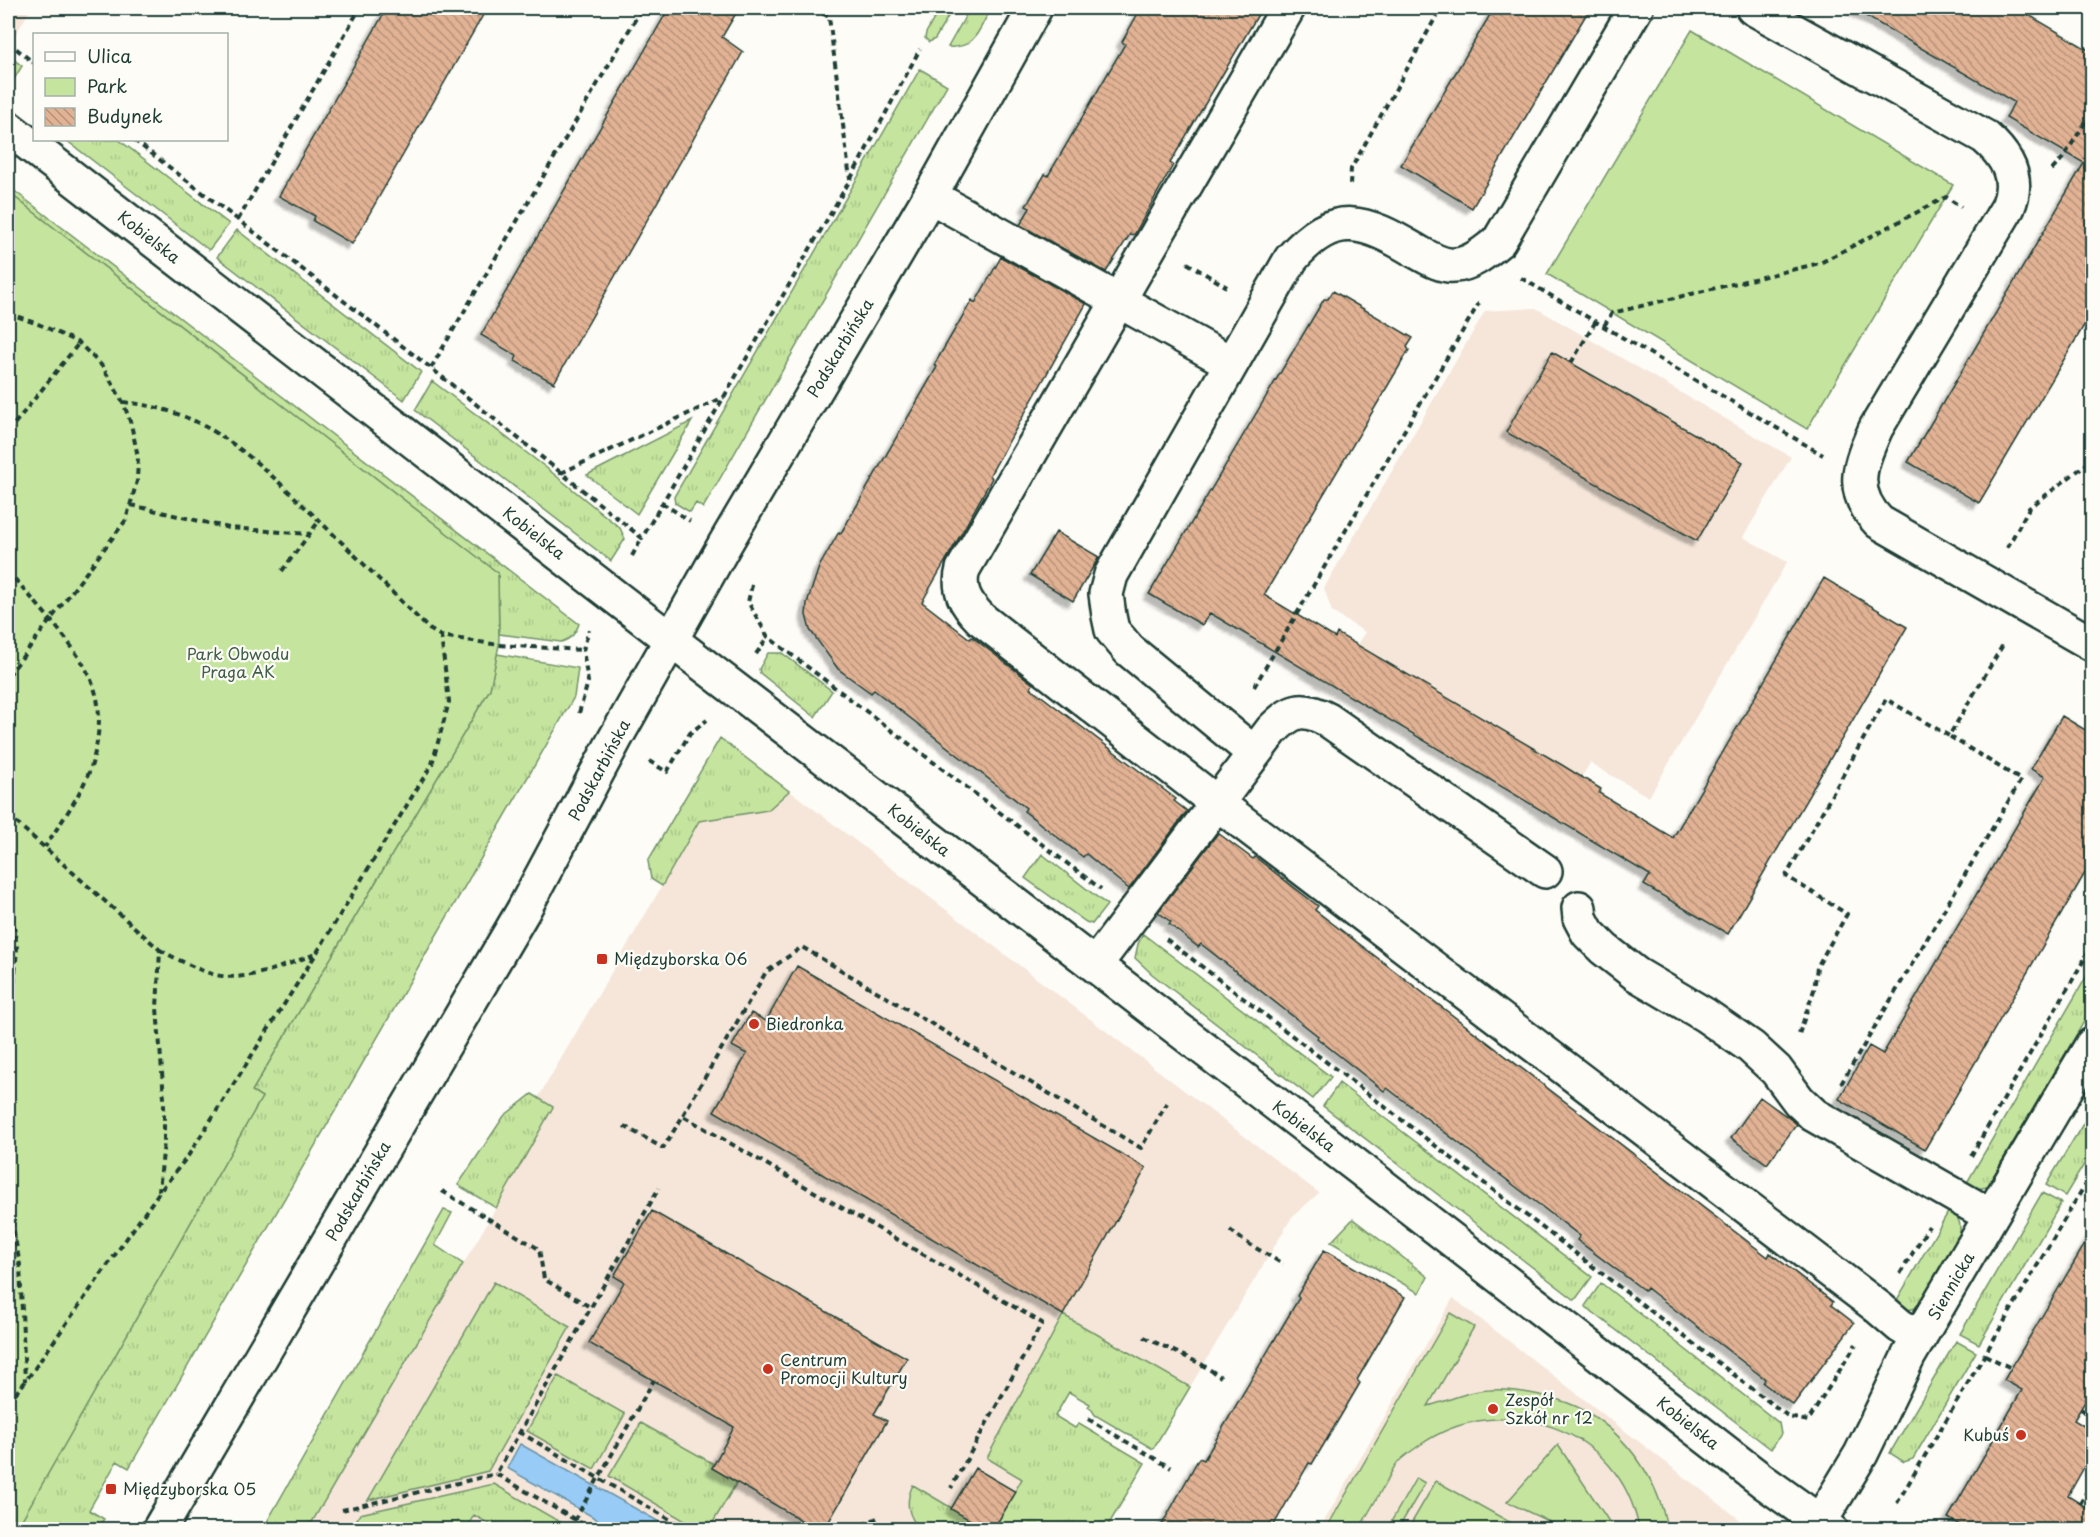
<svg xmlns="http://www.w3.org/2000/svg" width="2100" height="1537" font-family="'Playpen Sans',sans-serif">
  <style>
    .built { fill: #f5e6d9 }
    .grass { fill: url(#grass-tufts); stroke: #729169; stroke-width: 1.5 }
    .green { fill: #c5e59e; stroke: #729169; stroke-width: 1.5 }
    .water { fill: #98cbf5; stroke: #6892a8; stroke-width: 1.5 }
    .building { fill: url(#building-back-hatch); stroke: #1f3d34; stroke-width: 1.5; filter: url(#shadow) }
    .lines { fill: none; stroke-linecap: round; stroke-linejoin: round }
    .minor-casing { stroke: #1f3d34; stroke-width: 38 }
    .tertiary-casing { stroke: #1f3d34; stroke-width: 38 }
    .path { stroke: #1f3d34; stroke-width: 4; stroke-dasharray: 6 4.5; stroke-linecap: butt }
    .minor { stroke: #fdfcf7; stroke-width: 33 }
    .tertiary { stroke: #fdfcf7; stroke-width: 33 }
    .poi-dot { fill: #c8321e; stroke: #fdfcf7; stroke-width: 2 }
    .labels { text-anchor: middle; stroke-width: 4.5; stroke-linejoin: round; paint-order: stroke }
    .street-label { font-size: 16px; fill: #1f3d34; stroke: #fdfcf7 }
    .park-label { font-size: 16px; fill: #405f49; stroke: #fdfcf7 }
    .poi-label { font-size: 16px; fill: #1f3d34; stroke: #fdfcf7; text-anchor: start }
  </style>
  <defs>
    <pattern id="grass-tufts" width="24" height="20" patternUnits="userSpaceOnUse" patternTransform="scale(1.5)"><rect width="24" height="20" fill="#c5e59e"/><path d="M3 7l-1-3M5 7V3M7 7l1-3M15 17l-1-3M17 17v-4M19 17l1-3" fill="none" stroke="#a9c589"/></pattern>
    <pattern id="building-back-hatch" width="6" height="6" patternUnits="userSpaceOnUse" patternTransform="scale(1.5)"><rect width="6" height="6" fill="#e2b294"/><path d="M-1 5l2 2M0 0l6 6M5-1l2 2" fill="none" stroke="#b7927a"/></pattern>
    <filter id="shadow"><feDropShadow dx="-5.5" dy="5.5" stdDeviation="1.5" flood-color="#0004"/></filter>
  </defs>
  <rect width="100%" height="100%" fill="#fdfcf7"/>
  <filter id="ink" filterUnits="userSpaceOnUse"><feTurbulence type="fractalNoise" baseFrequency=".0167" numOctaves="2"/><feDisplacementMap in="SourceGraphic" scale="12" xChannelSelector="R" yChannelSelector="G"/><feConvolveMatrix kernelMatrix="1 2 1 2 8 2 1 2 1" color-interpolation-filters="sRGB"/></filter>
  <g filter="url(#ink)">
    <path class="built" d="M 8,8 L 31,8 L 16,34 L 8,28 Z
      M 1536,308 L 1791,457 L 1743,537 L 1787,562 L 1649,797 L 1590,763 L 1581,778 L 1357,645 L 1365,632 L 1332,612 L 1324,588 L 1485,311 Z
      M 720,738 L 1319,1193 L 1292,1217 L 1190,1387 L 1063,1315 L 987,1457 L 1023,1479 L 993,1529 L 317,1530 L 311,1525 L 496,1208 L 552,1107 L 538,1098 L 662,886 L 651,879 L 648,861 Z
      M 1453,1298 L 1739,1519 L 1733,1530 L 1319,1530 Z"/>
    <path class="grass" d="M 940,8 L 953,8 L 935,39 L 929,42 L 925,38 L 926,33 Z
      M 970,8 L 991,8 C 979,29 976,49 948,47 Z
      M 8,55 L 22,66 L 14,79 L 8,83 Z
      M 920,69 L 947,85 L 703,508 L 696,503 L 690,512 L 675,503 L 674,497 Z
      M 66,140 L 119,140 L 229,224 L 209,250 Z
      M 8,186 L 579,624 C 575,634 571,639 561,642 L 499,634 L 498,573 L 8,192 Z
      M 237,230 L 421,372 L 404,400 L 217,257 Z
      M 432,381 L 544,466 L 620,528 L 625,539 L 611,561 L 415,410 Z
      M 692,421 L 637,514 L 587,475 Z
      M 768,653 L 782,653 L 832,691 L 815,717 L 760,673 L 759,669 Z
      M 497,654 L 578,668 L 574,697 L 129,1468 L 117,1461 L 89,1510 L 104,1519 L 97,1529 L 16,1530 L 262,1097 L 252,1091 L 490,689 Z
      M 720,738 L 789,791 L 768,810 L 699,821 L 662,886 L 651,879 L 648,861 Z
      M 1042,854 L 1107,905 L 1092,924 L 1086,922 L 1025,878 Z
      M 1143,934 L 1331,1077 L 1313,1099 L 1152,974 L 1135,958 L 1138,944 Z
      M 2092,967 L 2092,1008 L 1987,1187 L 1976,1189 L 1965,1186 Z
      M 1339,1083 L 1592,1277 L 1575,1300 L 1323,1106 Z
      M 532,1094 L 553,1107 L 496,1208 L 458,1185 L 504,1116 Z
      M 2092,1109 L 2092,1151 L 2065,1196 L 2046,1185 Z
      M 2042,1193 L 2061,1203 L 1979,1344 L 1960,1334 Z
      M 1950,1209 C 1959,1218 1962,1224 1959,1237 L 1916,1308 L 1903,1311 L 1894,1305 Z
      M 444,1210 L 452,1213 L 435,1245 L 463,1264 L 308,1529 L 263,1529 Z
      M 1353,1219 L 1428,1277 L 1419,1293 L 1331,1242 Z
      M 494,1282 L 570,1327 L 488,1471 L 368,1500 Z
      M 1601,1283 L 1779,1423 L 1781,1434 L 1771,1449 L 1585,1306 Z
      M 1063,1315 L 1190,1387 L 1153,1449 L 1095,1415 L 1092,1410 L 1088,1407 L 1090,1404 L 1069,1392 L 1055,1416 L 1075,1428 L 1079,1424 L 1145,1463 L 1106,1529 L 993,1529 L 1022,1479 L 987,1458 Z
      M 1956,1341 L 1976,1352 L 1913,1459 L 1904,1462 L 1890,1453 Z
      M 558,1376 L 625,1414 L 594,1469 L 527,1431 Z
      M 641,1423 L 714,1464 L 712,1468 L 737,1482 L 709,1529 L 700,1530 L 609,1476 Z
      M 494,1484 L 565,1525 L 562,1529 L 498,1529 L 474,1515 L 466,1529 L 351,1529 L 360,1514 Z
      M 913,1485 L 987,1529 L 921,1529 C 907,1517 905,1501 913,1485 Z"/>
    <path class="green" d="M 1692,30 L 1953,185 L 1807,429 L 1547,274 Z
      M 8,192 L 498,573 L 499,645 L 490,689 L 252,1091 L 262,1097 L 16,1530 L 8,1529 Z
      M 1450,1313 L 1474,1327 L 1428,1406 C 1448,1401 1470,1390 1490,1390 C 1517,1388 1564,1398 1587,1412 C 1629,1438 1659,1481 1667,1529 L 1639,1529 C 1621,1427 1502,1388 1420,1445 C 1413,1450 1404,1456 1398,1462 C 1393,1467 1390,1476 1386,1482 C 1377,1498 1368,1514 1359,1529 L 1326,1529 Z
      M 1558,1445 L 1614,1529 L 1565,1529 L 1507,1502 Z
      M 1416,1478 L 1425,1483 L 1398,1529 L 1387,1529 Z
      M 1436,1481 L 1522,1529 L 1408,1529 Z"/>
    <path class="water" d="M 520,1444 L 672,1529 L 614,1529 L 507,1468 Z"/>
    <path class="building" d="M 387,8 L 487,8 L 352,244 L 313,221 L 315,216 L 279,196 Z
      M 669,8 L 739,8 L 722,37 L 743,52 L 554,383 L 515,361 L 517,356 L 481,335 Z
      M 1141,8 L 1262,8 L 1170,163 L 1173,165 L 1134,235 L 1130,234 L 1106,272 L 1020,225 L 1030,208 L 1026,206 L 1045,174 L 1048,176 L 1125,44 L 1122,42 Z
      M 1494,8 L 1590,8 L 1472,208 L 1401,165 Z
      M 1852,8 L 2017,8 L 2092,52 L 2092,312 L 1979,503 L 1908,462 L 2084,163 L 2006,118 L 2014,102 Z
      M 1001,257 L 1086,304 L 990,475 L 992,478 L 965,527 L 922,602 L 970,639 L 972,637 L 1033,684 L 1031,688 L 1176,799 L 1174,801 L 1187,811 L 1129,889 L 1086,854 L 1083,857 L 1024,811 L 1026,808 L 874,690 L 871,693 L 838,669 L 810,630 L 806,615 L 807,603 L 819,567 L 839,532 L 841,533 L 937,367 L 934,365 L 972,300 L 975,303 Z
      M 1333,291 L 1413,338 L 1407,347 L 1409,350 L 1264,595 L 1335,638 L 1337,633 L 1562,765 L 1601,789 L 1599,793 L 1673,838 L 1824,578 L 1907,627 L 1728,934 L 1644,885 L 1650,875 L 1210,613 L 1202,625 L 1149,594 L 1324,299 L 1328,299 Z
      M 1552,352 L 1743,462 L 1697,541 L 1506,432 Z
      M 1056,532 L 1099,557 L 1073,601 L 1030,575 Z
      M 2062,716 L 2092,734 L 2092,861 L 1925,1149 L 1839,1099 L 1869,1046 L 1883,1054 L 2045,777 L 2031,769 Z
      M 1218,833 L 1253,859 L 1255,857 L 1318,906 L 1315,910 L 1768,1257 L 1770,1253 L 1833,1302 L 1831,1305 L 1854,1323 L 1793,1405 L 1763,1383 L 1765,1379 L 1647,1288 L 1645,1291 L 1577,1240 L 1580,1236 L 1387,1088 L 1384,1091 L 1317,1038 L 1318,1036 L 1201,944 L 1198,947 L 1169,924 L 1171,922 L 1158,912 Z
      M 797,966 L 1146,1168 L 1063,1315 L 714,1111 L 747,1054 L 732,1046 L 751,1013 L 766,1021 Z
      M 1760,1097 L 1797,1124 L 1767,1164 L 1731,1138 Z
      M 652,1211 L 907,1358 L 874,1414 L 887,1421 L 824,1530 L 818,1530 L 712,1468 L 734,1427 L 589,1343 L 624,1282 L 614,1276 Z
      M 2092,1232 L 2092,1390 L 2074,1420 L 2092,1431 L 2092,1453 L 2068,1496 L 2092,1511 L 2092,1530 L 1968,1530 L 1948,1518 L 2022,1390 L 2004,1380 Z
      M 1324,1250 L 1405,1297 L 1357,1380 L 1360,1383 L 1330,1434 L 1312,1464 L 1309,1463 L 1271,1530 L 1159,1530 L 1199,1458 L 1204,1460 L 1299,1298 L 1297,1296 Z
      M 975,1468 L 1016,1492 L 993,1530 L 987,1530 L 951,1509 Z"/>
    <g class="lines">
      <defs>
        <path id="minor" d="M 1288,8 L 963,569 C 957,590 966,604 981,619 L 1217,803 L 1879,1308 L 1900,1326 L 1920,1338
          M 1753,8 L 1985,137 C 2007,156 2020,178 2008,207 L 1876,428 C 1860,464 1848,490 1879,522 L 2092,644
          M 8,128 L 671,640 L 1358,1167 L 1764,1482 L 1831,1530
          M 930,196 L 1231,363
          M 1254,753 L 1129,650 L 1112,630 L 1109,616 L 1106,594 L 1111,575 L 1291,259 C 1334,208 1365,221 1416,251 C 1427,257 1442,267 1455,265 C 1472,264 1486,251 1499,241 L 1636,8
          M 1579,908 L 1580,918 L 1588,933 L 1604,949 L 1636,974 L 1705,1015 L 1751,1047 L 1776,1070 L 1799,1101 L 1814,1115 L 1991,1216
          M 1095,965 L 1272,730 C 1292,710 1302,706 1328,720 L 1545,871
          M 1815,1530 L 1861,1454 L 1909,1355 L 2092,1045"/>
        <path id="tertiary" d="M 159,1530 L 523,911 L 615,739 L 725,544 L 930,196 L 1035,8"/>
      </defs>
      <use href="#minor" class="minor-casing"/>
      <use href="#tertiary" class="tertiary-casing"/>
      <path class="path" d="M 813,8 L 829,17 L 850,179
        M 8,42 L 34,63
        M 134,140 L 431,368 L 642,538 L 850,180 L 920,49
        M 2052,170 L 2063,158 L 2085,123 L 2092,122
        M 1350,184 L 1351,169 L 1441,8
        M 238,220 L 360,8
        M 1187,263 L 1227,287
        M 1521,278 L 1823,455
        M 8,313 L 43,326 L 79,343 L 102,366 L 123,402 L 131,424 L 138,457 L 137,481 L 126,520 L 8,676
        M 1604,326 L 1612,313 L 1820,263 L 1946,197 L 1961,207
        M 1571,363 L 1596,321
        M 431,368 L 642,8
        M 123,402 C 152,405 179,412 206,427 C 244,448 277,480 308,510 C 349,549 389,589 429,629 L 441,636 L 499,645 L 583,650
        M 8,432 L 79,343
        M 561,473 L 724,397
        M 662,503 L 690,521
        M 131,505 L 229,528 L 309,534
        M 2007,548 L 2029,508 L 2092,460
        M 632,556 L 642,538
        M 8,571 C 34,602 80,648 93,685 C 103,710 99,741 91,767 C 81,795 61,822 45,847
        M 282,571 L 319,521
        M 752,585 L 748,602 L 768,637 L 1101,889
        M 756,654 L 768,637
        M 1254,687 L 1479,303
        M 579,713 L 588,682 L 583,650 L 589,630
        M 649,761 L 667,772 L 690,733 L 707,720
        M 8,815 L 160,950 L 157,1008 L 164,1098 L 164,1142 L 159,1191
        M 8,883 L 17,948 L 10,1036 L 8,1043
        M 1166,939 L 1789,1417 L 1808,1421 L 1856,1344
        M 160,950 C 177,959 194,968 212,974 C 247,984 283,965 316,954
        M 1799,1034 L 1814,990 L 1817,967 L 1847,914 L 1786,876 L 1886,699 L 1949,736 L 2004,643
        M 1841,1084 L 2021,780 L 1949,736
        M 683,1115 L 766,972 L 802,947 L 1141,1148 L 1167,1103
        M 624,1126 L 663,1148 L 683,1116 L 1042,1323 L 951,1488
        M 1971,1156 L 2092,946
        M 442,1191 L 539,1249 L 544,1279 L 590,1307
        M 8,1200 L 20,1265 L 25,1381
        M 1230,1230 L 1244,1241 L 1283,1264
        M 8,1259 L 20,1265
        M 1900,1274 L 1929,1226
        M 1144,1337 L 1201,1364 L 1221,1377
        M 1985,1355 L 2011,1368
        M 8,1402 L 25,1382 L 158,1194 L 188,1156 L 316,954 L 432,764 L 449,702 L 441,636
        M 2081,1409 L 2092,1417
        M 1088,1419 L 1171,1468
        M 519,1432 L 688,1530
        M 1897,1503 L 2092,1173
        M 2080,1504 L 2092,1482
        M 342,1510 L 496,1474
        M 569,1530 L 654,1380
        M 593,1530 L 496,1474 L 659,1188
        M 853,1530 L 877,1518"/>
      <use href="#minor" class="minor"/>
      <use href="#tertiary" class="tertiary"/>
    </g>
  </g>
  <g class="poi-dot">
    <rect x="596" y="953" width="12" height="12" rx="3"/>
    <circle cx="754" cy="1024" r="6"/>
    <circle cx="768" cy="1369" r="6"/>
    <circle cx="1493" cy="1409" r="6"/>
    <circle cx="2021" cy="1435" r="6"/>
    <rect x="105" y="1483" width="12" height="12" rx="3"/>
  </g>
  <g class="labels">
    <g class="street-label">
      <text transform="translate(149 237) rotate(38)" y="6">Kobielska</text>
      <text transform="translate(840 348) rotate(-59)" y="6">Podskarbińska</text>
      <text transform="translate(534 533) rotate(38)" y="6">Kobielska</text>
      <text transform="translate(599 770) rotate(-62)" y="6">Podskarbińska</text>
      <text transform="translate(919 830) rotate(38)" y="6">Kobielska</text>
      <text transform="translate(1304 1126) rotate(37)" y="6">Kobielska</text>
      <text transform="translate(358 1191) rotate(-60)" y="6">Podskarbińska</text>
      <text transform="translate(1951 1286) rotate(-60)" y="6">Siennicka</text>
      <text transform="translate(1688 1423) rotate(38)" y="6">Kobielska</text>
    </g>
    <g class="park-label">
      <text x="238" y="660">Park Obwodu<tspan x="238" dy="18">Praga AK</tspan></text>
    </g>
    <g class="poi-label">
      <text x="614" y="965">Międzyborska 06</text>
      <text x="766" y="1030">Biedronka</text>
      <text x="780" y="1366">Centrum<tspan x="780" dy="18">Promocji Kultury</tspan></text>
      <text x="1505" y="1406">Zespół<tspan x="1505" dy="18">Szkół nr 12</tspan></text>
      <text x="2009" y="1441" text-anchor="end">Kubuś</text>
      <text x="123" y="1495">Międzyborska 05</text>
    </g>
  </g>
  <rect width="2100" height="1537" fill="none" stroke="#fdfcf7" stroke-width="30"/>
  <rect x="15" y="15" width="2070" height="1507" fill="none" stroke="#1f3d34" stroke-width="2" filter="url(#ink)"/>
  <rect x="33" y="33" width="195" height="108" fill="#fdfcf7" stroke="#a4b0a9" stroke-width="1.5"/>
  <rect x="45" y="52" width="30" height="9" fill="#fdfcf7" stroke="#a4b0a9" stroke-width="1.5"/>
  <text x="87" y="63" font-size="18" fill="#1f3d34">Ulica</text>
  <rect x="45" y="78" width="30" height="18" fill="#c5e59e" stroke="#a4b0a9" stroke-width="1.5"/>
  <text x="87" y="93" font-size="18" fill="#1f3d34">Park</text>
  <rect x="45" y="108" width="30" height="18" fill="url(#building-back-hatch)" stroke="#a4b0a9" stroke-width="1.5"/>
  <text x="87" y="123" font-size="18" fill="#1f3d34">Budynek</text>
</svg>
